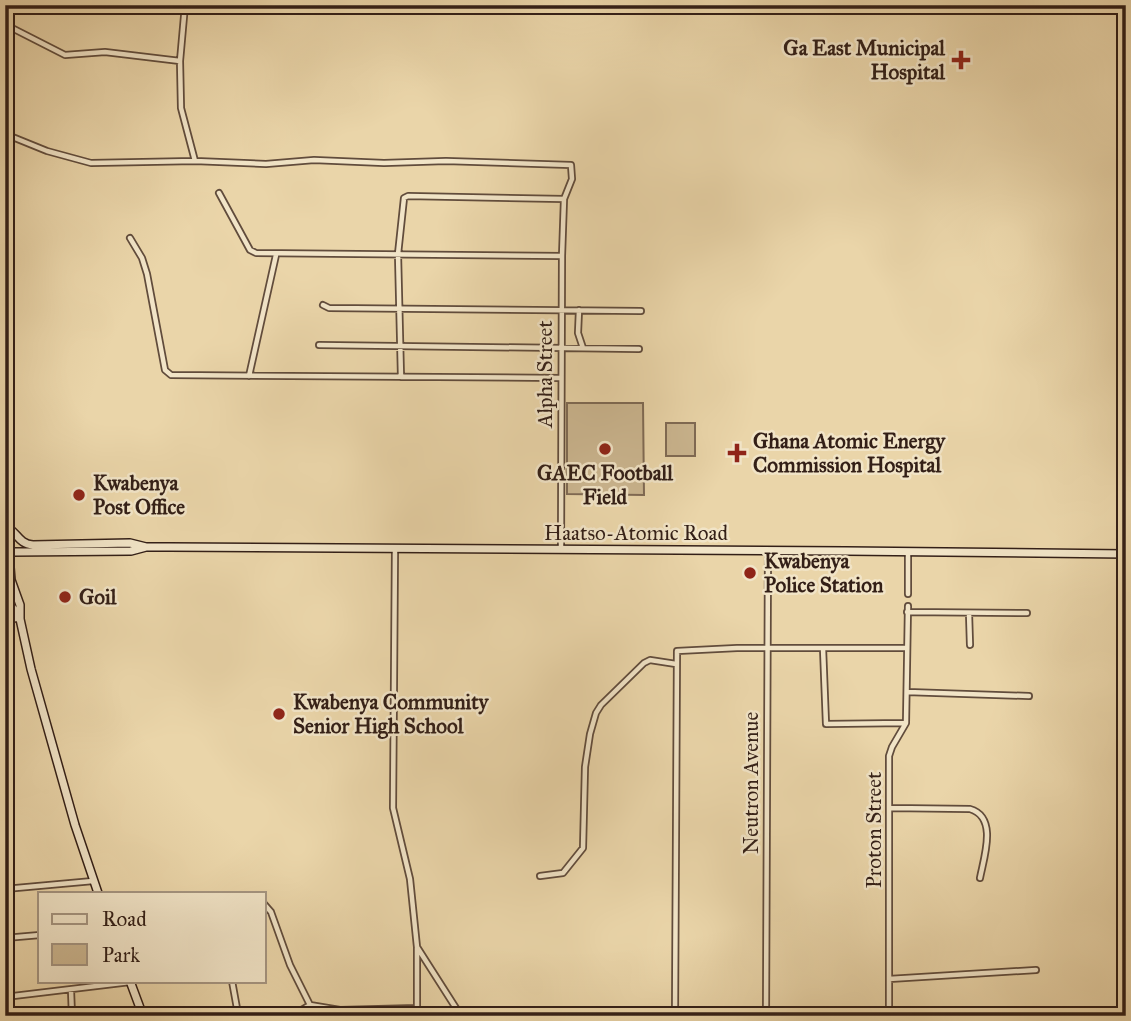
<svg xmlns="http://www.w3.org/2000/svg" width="1131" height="1021" font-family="'IM FELL Great Primer',serif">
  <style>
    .green { fill: #cbb690; stroke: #7f6a54; stroke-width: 2 }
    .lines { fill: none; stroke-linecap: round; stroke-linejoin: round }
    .street-casing { stroke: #614c3c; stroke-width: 8 }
    .secondary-casing { stroke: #331f17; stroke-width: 10 }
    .street { stroke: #f1e4c7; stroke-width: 4.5 }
    .secondary { stroke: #f1e4c7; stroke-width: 7 }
    .poi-dot { fill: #8f2418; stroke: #f1e4c7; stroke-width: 2.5 }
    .labels { text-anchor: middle; stroke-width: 5; stroke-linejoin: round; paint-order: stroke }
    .poi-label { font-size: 21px; font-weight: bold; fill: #331f17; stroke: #f1e4c7; text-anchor: start }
    .street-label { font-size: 21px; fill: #331f17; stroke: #f1e4c7 }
  </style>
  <rect width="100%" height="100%" fill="#ead5a9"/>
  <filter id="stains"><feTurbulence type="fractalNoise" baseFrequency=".00286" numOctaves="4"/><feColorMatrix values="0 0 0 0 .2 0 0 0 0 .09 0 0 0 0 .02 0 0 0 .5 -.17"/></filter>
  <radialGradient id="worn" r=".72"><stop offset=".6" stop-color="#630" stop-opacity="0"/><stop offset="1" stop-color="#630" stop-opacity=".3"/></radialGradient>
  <path class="green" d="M 567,403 L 643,403 L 644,495 L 567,494 Z
    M 666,423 L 695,423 L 695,456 L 666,456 Z"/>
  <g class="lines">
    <defs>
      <path id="street" d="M 185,5 L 180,61 L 181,108 L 195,161
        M 10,27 L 65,55 L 105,52 L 180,61
        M 10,136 L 47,151 L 91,163 L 195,161 L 266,164 L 314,160 L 384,163 L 446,161 L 571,165 L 572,179 L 564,199 L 562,256 L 561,549
        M 219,193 L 250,250 L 256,253 L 562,256
        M 130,238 L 142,258 L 147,274 L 165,370 L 171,375 L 561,378
        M 323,305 L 329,308 L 641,311
        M 579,310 L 578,333 L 583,348
        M 319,345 L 639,349
        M 249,376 L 276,255
        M 401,377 L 398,254 L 404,198 L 408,196 L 564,199
        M 395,549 L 393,808 L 410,879 L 417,947 L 461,1016
        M 908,594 L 908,552
        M 907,612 L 1027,613
        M 969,613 L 970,645
        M 5,619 L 20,619
        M 823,648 L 826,724 L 905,723
        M 907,692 L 1029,696
        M 890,808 L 970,809 C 998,817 984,857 980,878
        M 540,876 L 563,873 L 583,848 L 585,767 L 590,734 L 596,713 L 601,705 L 644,663 L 650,660 L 676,664
        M 5,889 L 93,881
        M 264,904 L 271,912 L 290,965 L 310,1005 L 340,1010 L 417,1008
        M 5,938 L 40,935
        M 417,948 L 417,1016
        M 889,979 L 1036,970
        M 232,981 L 238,1014 L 242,1016
        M 71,990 L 72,1016
        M 5,997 L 130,982
        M 259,1016 L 300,1011 L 310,1005
        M 675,1016 L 677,651 L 737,648 L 907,648
        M 766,1016 L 768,551
        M 889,1016 L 889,756 L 892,747 L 906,723 L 908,606"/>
      <path id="secondary" d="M 5,526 C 17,531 18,544 33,545 L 130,543 L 146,547 L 169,547 L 846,551 L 1126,554
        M 10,527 L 5,489 L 9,342 L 10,5
        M 12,552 L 131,551 L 146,547
        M 9,555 L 11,580 L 20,605 L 20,619 L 31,669 L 75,825 L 98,893
        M 5,581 L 12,607 L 20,619
        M 130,981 L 143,1016"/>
    </defs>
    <use href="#street" class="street-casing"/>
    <use href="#secondary" class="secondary-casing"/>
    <use href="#street" class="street"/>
    <use href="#secondary" class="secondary"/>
  </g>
  <g class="poi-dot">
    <path d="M957.5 49.5h7v7h7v7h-7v7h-7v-7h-7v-7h7z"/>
    <circle cx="605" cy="449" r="7"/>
    <path d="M733.5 442.5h7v7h7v7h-7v7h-7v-7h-7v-7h7z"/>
    <circle cx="79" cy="495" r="7"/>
    <circle cx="750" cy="573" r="7"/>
    <circle cx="65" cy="597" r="7"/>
    <circle cx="279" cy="714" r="7"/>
  </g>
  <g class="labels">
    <g class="poi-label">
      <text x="945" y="55" text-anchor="end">Ga East Municipal<tspan x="945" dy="24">Hospital</tspan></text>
      <text x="753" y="448">Ghana Atomic Energy<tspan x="753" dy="24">Commission Hospital</tspan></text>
      <text x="605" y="480" text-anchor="middle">GAEC Football<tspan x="605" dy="24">Field</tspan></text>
      <text x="93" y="490">Kwabenya<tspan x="93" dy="24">Post Office</tspan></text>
      <text x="764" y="568">Kwabenya<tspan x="764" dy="24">Police Station</tspan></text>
      <text x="79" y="604">Goil</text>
      <text x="293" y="709">Kwabenya Community<tspan x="293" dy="24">Senior High School</tspan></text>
    </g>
    <g class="street-label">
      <text transform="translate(545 374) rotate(-90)" y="7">Alpha Street</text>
      <text x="636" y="540">Haatso-Atomic Road</text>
      <text transform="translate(751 783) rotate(-90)" y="7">Neutron Avenue</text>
      <text transform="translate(874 830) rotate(-90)" y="7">Proton Street</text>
    </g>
  </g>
  <rect width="1131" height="1021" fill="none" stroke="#ead5a9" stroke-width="28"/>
  <rect x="7" y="7" width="1117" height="1007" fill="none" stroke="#331f17" stroke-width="3.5"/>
  <rect x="14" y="14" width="1103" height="993" fill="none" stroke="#331f17" stroke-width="2"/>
  <rect x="38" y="892" width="228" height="91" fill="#f1e4c7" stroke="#a59581" stroke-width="2"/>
  <rect x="52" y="914" width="35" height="10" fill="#f1e4c7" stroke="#a59581" stroke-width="2"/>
  <text x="102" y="926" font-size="21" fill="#331f17">Road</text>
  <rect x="52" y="944" width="35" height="21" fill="#cbb690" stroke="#a59581" stroke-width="2"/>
  <text x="102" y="962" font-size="21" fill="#331f17">Park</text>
  <rect width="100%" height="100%" filter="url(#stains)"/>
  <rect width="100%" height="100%" fill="url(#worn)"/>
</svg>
